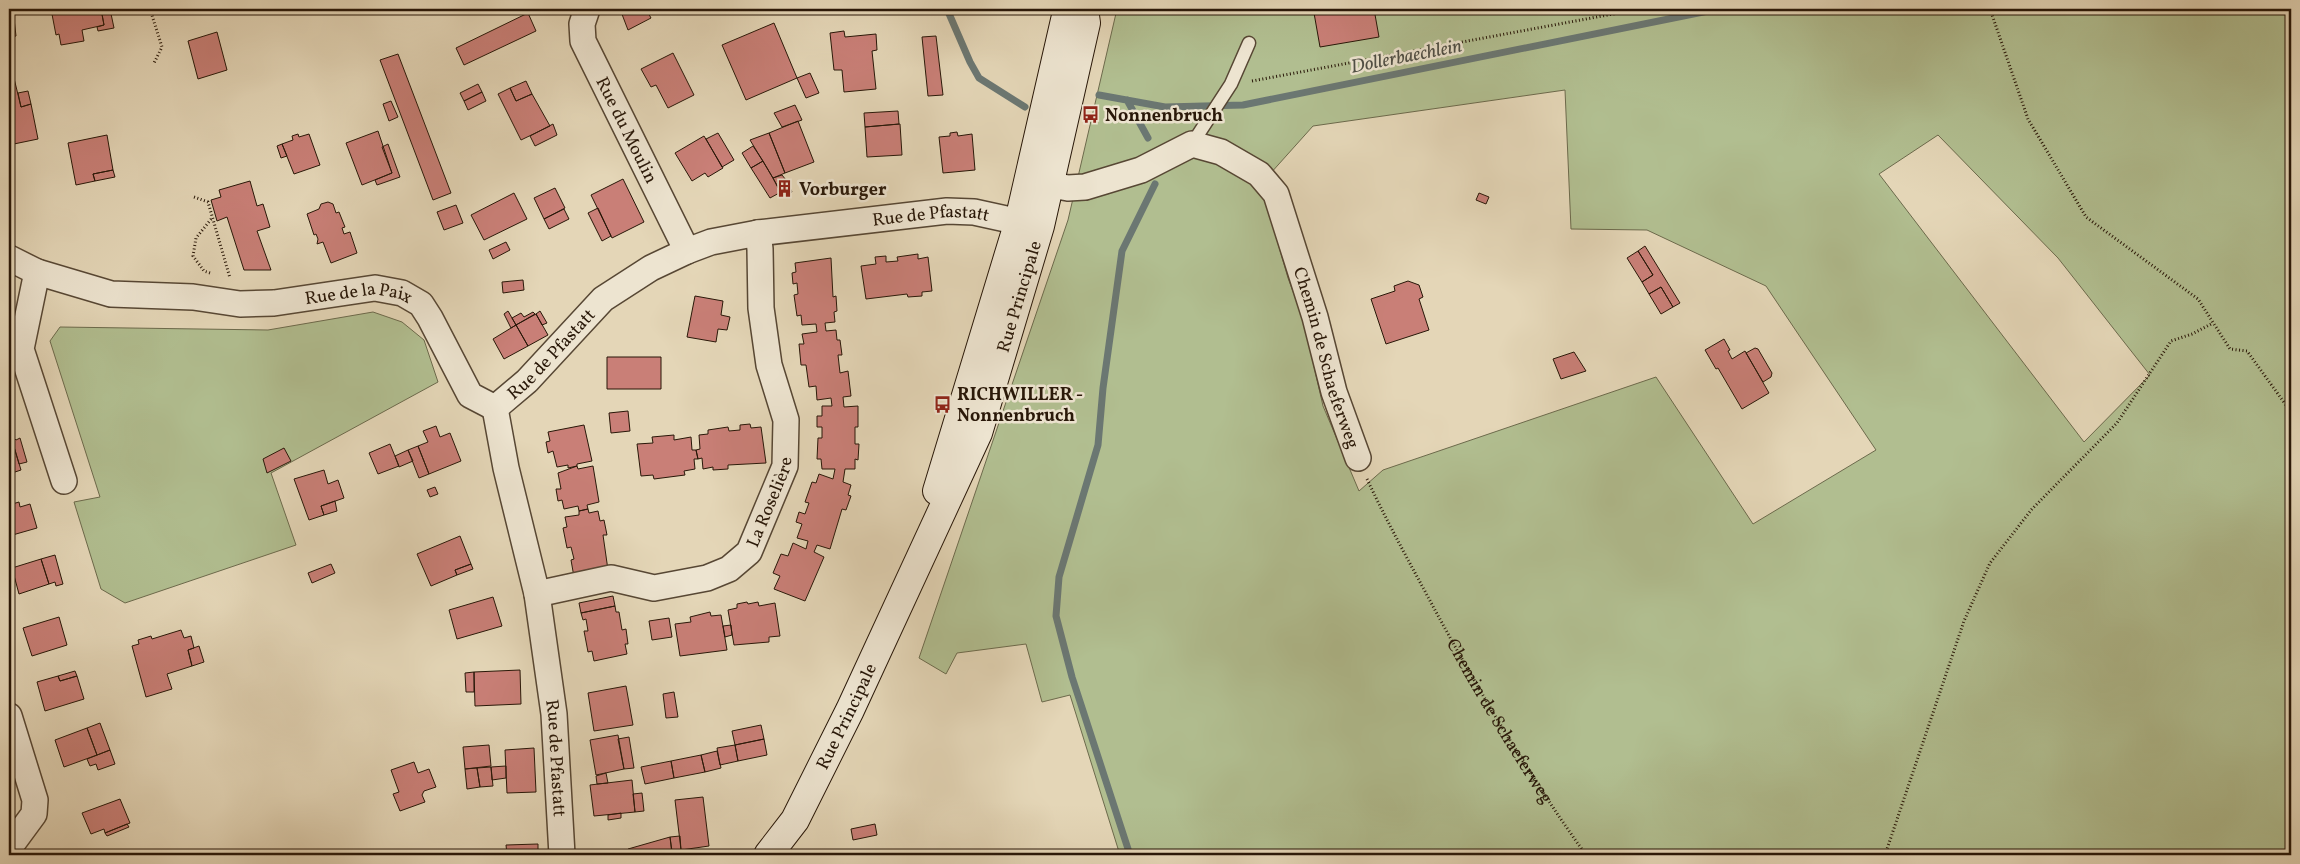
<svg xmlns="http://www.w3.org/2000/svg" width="2300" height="864" font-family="Vollkorn,serif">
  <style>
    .green { fill: #b1be90; stroke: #6c6a4c; fill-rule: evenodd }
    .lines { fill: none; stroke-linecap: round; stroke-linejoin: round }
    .stream { stroke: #6b7772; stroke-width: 7 }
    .building { fill: #c97f77; stroke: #281708 }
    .service-casing { stroke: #574734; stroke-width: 15 }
    .minor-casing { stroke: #574734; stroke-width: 28 }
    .secondary-casing { stroke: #281708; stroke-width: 30 }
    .path { stroke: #281708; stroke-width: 3; stroke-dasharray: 1 2.5; stroke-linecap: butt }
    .service { stroke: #ede4d0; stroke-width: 12 }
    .minor { stroke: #ede4d0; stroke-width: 25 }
    .secondary { stroke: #ede4d0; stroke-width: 28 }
    .labels { text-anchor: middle; stroke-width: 5; stroke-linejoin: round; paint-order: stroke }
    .poi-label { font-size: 18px; font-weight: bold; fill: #281708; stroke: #ede4d0; text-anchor: start }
    .street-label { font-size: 18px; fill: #281708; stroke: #ede4d0 }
    .water-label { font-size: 19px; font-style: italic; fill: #4f4f46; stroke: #ede4d0 }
  </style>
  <rect width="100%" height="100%" fill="#e4d6b7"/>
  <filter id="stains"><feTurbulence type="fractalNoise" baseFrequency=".004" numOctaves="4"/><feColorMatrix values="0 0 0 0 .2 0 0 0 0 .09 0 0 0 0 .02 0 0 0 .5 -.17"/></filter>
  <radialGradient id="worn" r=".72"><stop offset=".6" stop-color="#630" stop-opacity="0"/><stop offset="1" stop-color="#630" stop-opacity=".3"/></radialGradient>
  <path class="green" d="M 1117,9 L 2291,9 L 2291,855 L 1120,855 L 1070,695 L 1042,702 L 1026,644 L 957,653 L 946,674 L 919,658 L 1068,220 ZM 1565,90 L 1571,229 L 1647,230 L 1766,286 L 1876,450 L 1753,524 L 1656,377 L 1383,470 L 1359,491 L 1323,406 L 1303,318 L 1288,278 L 1261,184 L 1313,126 ZM 1938,135 L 2058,258 L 2150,375 L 2084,442 L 1879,174 Z
    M 373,312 L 402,322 L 424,340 L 438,382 L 271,473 L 296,545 L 125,603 L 101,589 L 74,502 L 100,497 L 50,341 L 60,327 L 268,330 Z"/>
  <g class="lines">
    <path class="stream" d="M 947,9 L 970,62 L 979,78 L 1025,107
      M 1099,95 L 1165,107 L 1243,105 L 1718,9
      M 1127,100 L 1148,138
      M 1130,855 L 1072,677 L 1056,616 L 1059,577 L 1098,445 L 1103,388 L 1122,251 L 1155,184"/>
  </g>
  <path class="building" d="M 9,9 L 13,10 L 16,36 L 9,38 Z
    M 51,9 L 101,9 L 104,25 L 82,30 L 84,41 L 61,45 L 59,34 L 56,35 Z
    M 101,9 L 110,9 L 114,28 L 98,31 L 97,27 L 104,25 Z
    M 620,9 L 646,9 L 651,18 L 628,30 Z
    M 1334,9 L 1374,9 L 1379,37 L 1320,47 L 1314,13 Z
    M 528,13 L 536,31 L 464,65 L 456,48 Z
    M 774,23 L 797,78 L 746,100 L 722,45 Z
    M 844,31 L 845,37 L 876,34 L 877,50 L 872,51 L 876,89 L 844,92 L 842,70 L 834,70 L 830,33 Z
    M 217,32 L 227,70 L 198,79 L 188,41 Z
    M 936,36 L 943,95 L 928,96 L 922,37 Z
    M 673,53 L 694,95 L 668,108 L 656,85 L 651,87 L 641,69 Z
    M 398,54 L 451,193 L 433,200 L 380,60 Z
    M 9,70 L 12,70 L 21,107 L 31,104 L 38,139 L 9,145 Z
    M 810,73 L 819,93 L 806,98 L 797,78 Z
    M 526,81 L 532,94 L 516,101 L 510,88 Z
    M 478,84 L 482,92 L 464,101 L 460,93 Z
    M 510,88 L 516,101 L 532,94 L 550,126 L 521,140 L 498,94 Z
    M 28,91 L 31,104 L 21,107 L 18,93 Z
    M 482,92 L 486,101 L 468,110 L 464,101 Z
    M 391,101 L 398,117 L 389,121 L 383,104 Z
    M 795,105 L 802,120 L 782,127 L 774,113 Z
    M 898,111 L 899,124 L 865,127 L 864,113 Z
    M 798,121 L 814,162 L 785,173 L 769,133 Z
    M 553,124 L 557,135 L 535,146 L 530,136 Z
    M 900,124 L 902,155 L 867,157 L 865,127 Z
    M 378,131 L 392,173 L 362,185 L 346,143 Z
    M 957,132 L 958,136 L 972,134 L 975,170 L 943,173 L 939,137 L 950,136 L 950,133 Z
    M 718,133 L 734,160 L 722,167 L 706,139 Z
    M 769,133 L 785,173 L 773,178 L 750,140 Z
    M 298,134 L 299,137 L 309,134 L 320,165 L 294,174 L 282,144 L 293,140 L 292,136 Z
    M 107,135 L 113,170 L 93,174 L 95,181 L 76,185 L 68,143 Z
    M 704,136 L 723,168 L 708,177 L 705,173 L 692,181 L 675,153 Z
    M 282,144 L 287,156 L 281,158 L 277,146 Z
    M 388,144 L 400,177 L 377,185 L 375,180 L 392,173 L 382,147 Z
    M 753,146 L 763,161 L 751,168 L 742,153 Z
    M 763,161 L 781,192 L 770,198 L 751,168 Z
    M 113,170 L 115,177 L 95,181 L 93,174 Z
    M 782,175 L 786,180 L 777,186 L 773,178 Z
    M 623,179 L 644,222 L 612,238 L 591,195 Z
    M 786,180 L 792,192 L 784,197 L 777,186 Z
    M 250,181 L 257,206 L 263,204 L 270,227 L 257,231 L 271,270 L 244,270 L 227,217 L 217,221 L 211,200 L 221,197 L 219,190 Z
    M 555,188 L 565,208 L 544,219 L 534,198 Z
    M 514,193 L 527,219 L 484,240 L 471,215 Z
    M 1479,193 L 1489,197 L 1486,204 L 1476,200 Z
    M 328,202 L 333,204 L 336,213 L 339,212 L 345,227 L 342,228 L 344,234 L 350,232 L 357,253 L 331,263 L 323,242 L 317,244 L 318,239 L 316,234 L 314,235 L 307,214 L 319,209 L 321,204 Z
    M 456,205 L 463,223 L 444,230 L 437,212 Z
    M 598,208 L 611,236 L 602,241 L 588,213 Z
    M 564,209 L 569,219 L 549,229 L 544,219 Z
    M 506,242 L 510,250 L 493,259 L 489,250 Z
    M 1645,246 L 1680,303 L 1673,307 L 1661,287 L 1649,294 L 1642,282 L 1653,275 L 1638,251 Z
    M 1638,251 L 1653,275 L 1642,282 L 1627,258 Z
    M 918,254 L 918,259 L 928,257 L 932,291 L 922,292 L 922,296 L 908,297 L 907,294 L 866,299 L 861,266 L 876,264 L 875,257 L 886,256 L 886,262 L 898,261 L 897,257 Z
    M 831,258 L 833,297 L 836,296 L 837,311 L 834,312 L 835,322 L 825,323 L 826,331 L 836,330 L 837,340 L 840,340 L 842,355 L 838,355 L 840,373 L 848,371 L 851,396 L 843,397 L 844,407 L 858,406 L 858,427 L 855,427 L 855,444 L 859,444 L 858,460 L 855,459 L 855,469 L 845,469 L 843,482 L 851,485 L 848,495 L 851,496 L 846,510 L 842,509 L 830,549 L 817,545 L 814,552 L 824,557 L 805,601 L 774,589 L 780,576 L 773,573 L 781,554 L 788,556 L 793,543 L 806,549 L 808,541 L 797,538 L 802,524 L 796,522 L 799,512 L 805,514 L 809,503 L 805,502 L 812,482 L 816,483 L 819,474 L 833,479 L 835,469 L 822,469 L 821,459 L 817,459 L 818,438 L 822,438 L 822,427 L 817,427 L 817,416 L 822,416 L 822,406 L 832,406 L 831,398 L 817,400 L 816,386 L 809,387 L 806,365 L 801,365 L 799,344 L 804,344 L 802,334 L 817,332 L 816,324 L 802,325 L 801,315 L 797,316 L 794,295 L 798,294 L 797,283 L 793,284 L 792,273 L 796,272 L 795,263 Z
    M 523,280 L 524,290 L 503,293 L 502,282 Z
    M 1408,281 L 1419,285 L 1423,297 L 1419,299 L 1429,330 L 1386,344 L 1371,299 L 1395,291 L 1394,286 Z
    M 1661,287 L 1673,307 L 1661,314 L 1649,294 Z
    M 695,296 L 723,301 L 721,315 L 730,317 L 727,330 L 718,329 L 716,342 L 687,337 Z
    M 508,311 L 516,325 L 511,328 L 504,314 Z
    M 540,311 L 547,323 L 542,325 L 536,314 Z
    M 533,312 L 535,314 L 516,325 L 512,318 L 521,313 L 524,317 Z
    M 536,314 L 548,335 L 528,346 L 516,325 Z
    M 516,325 L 528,346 L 504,359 L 493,339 Z
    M 1724,339 L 1730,350 L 1728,351 L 1732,359 L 1745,351 L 1769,393 L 1742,409 L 1718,368 L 1716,369 L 1705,350 Z
    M 1755,348 L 1758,349 L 1772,373 L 1771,377 L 1763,382 L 1746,353 Z
    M 1574,352 L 1586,371 L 1561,379 L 1553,359 Z
    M 607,357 L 661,357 L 661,389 L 607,389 Z
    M 628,411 L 630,431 L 611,433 L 609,413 Z
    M 750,424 L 751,428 L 761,427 L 766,463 L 728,465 L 728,469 L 713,470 L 713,467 L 703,469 L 702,458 L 698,459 L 696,450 L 700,449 L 699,435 L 708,434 L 708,430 L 728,427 L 729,431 L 740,430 L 740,425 Z
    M 584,425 L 592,461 L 577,464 L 577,466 L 568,468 L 568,465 L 557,467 L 553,451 L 548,453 L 546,442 L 550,441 L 548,432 Z
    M 436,426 L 440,437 L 450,433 L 461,461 L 429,474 L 418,446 L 428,442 L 423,431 Z
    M 9,433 L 16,440 L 20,438 L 27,462 L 19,464 L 12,440 L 9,441 Z
    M 674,435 L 674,440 L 691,437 L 692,450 L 696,450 L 698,459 L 694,459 L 695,469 L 684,471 L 685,475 L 654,479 L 653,475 L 641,476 L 637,444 L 653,443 L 652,437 Z
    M 12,440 L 21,470 L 9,474 L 9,441 Z
    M 390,444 L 399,466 L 378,474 L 369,453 Z
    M 418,446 L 429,474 L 419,478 L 408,450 Z
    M 284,448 L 291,461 L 267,473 L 263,459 Z
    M 408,450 L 413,461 L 399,467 L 395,456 Z
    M 577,466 L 578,469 L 593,466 L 599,502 L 587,505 L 588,509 L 579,511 L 578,506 L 564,509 L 562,500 L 558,501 L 556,489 L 561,489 L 558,473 Z
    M 324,470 L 328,484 L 338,480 L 344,498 L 321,506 L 324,515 L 309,520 L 294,479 Z
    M 435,487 L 438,494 L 430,497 L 427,490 Z
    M 335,501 L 337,511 L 324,515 L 321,506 Z
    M 19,502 L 20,507 L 30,504 L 37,528 L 9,536 L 9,505 Z
    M 588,509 L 589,513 L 598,511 L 600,521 L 604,520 L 607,535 L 603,535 L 608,570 L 574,577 L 571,560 L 574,559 L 571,547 L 567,548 L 563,528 L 567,527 L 565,517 L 579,515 L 579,511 Z
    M 460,536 L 471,564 L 455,570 L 457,575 L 431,586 L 417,554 Z
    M 55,555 L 63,584 L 56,586 L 55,582 L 49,584 L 41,559 Z
    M 41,559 L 49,584 L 19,594 L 12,568 Z
    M 331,564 L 335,573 L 312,583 L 308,573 Z
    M 471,564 L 473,569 L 457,575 L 455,570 Z
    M 613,596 L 615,606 L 581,613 L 579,603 Z
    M 493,597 L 502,626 L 457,639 L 449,610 Z
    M 747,602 L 748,604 L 758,602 L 759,606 L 775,603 L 780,636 L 769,637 L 769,642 L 734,645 L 728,610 L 737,608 L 737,604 Z
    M 615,606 L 616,612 L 619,612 L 622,630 L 626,629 L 628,644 L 625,644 L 627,654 L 594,661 L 592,651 L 588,652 L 584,631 L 588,631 L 586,619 L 583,620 L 581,613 Z
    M 710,612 L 711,616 L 721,615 L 727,650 L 680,656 L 675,624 L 691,622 L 690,617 Z
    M 59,617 L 67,645 L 32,656 L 23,628 Z
    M 669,618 L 672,637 L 652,640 L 649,621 Z
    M 731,625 L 732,635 L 725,637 L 723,626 Z
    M 181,630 L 184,638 L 191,636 L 194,648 L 188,650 L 192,666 L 167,674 L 172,689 L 146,697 L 132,646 L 139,644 L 138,640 L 151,636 L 152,639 Z
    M 199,646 L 204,662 L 192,666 L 188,650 Z
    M 520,670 L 521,704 L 475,706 L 474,672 Z
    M 75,671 L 77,676 L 60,681 L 58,676 Z
    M 474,672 L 474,692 L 466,692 L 465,673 Z
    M 58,676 L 60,681 L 77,676 L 84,699 L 45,711 L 37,682 Z
    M 626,686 L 633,725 L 594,731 L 588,693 Z
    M 674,692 L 678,717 L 666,718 L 663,694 Z
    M 100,723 L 110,750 L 97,755 L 87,728 Z
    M 761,725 L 764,739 L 735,745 L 732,731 Z
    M 87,728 L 97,755 L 64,767 L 55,740 Z
    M 618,735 L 624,769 L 596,775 L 590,740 Z
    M 629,737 L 634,768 L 624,769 L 618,739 Z
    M 764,739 L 767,755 L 738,761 L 735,745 Z
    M 489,745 L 491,766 L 465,769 L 463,747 Z
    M 735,745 L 738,761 L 720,765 L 717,748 Z
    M 534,748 L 536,792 L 507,793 L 505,750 Z
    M 110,750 L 115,764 L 98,770 L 96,764 L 90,766 L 87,759 Z
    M 717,751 L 721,768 L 705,772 L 701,755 Z
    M 701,755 L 705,772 L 674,778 L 671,761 Z
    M 671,761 L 674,778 L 645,784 L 641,767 Z
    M 414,762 L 418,773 L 429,769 L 436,787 L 424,791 L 422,795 L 425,802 L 400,811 L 393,794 L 399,792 L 391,770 Z
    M 506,766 L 506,778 L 492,780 L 491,767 Z
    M 491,767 L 493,786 L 480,787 L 477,768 Z
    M 477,768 L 480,787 L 467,789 L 465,769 Z
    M 606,773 L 608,783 L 597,784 L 596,776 Z
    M 632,780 L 635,812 L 594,816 L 590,785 Z
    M 642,793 L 644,811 L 635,812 L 633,794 Z
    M 703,797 L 709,846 L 681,850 L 675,800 Z
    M 120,799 L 130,823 L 105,833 L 104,829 L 91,834 L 82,813 Z
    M 621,813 L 621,818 L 608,820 L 608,815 Z
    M 127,824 L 129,827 L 107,836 L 105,833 Z
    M 875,824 L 877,835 L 853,840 L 851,829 Z
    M 680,836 L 681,850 L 672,851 L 670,837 Z
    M 670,837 L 672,855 L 630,855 L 628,849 Z
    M 538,844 L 538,855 L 507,855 L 506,845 Z"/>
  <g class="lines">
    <defs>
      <path id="service" d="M 1192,144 L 1231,84 L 1249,43"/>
      <g id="minor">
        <path id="s2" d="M 587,9 L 582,24 L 583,41 L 687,251"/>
        <path id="s3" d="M 1029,181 L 1068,188 L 1085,187 L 1141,170 L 1192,144 L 1221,152 L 1259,174 L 1276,194 L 1315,317 L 1334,392 L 1358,458"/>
        <path id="s4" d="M 9,258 L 37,272 L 111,294 L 193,297 L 240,304 L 274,303 L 375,288 L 402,293 L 421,304 L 430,318 L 470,395 L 495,408"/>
        <path d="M 37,272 L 21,349 L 64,481"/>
        <path id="s5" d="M 495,408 L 527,381 L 603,299 L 651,268 L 687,251 L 711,242 L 758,233 L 947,211 L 974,212 L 1038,226"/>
        <path id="s6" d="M 495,408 L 506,468 L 537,594 L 554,714 L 562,855"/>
        <path id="s7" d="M 537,594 L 611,578 L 654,588 L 707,578 L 729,569 L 749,552 L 785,466 L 786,420 L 769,365 L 761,308 L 760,249 L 758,233"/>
        <path d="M 9,716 L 35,800 L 34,814 L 9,848"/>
      </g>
      <g id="secondary">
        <path d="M 937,491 L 1019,221 L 1065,20 L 1070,9"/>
        <path id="s8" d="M 768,855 L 795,820 L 850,710 L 978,433 L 1040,226 L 1086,23 L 1084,9"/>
      </g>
    </defs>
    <use href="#service" class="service-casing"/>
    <use href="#minor" class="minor-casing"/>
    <use href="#secondary" class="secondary-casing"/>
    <g class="path">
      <path d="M 150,9 L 162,47 L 154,63"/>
      <path d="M 1990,9 L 2028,119 L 2086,217 L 2198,299 L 2230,349 L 2247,351 L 2291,412"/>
      <path d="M 1252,81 L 1640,9"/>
      <path d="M 194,197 L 208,202 L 230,278"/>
      <path d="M 210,273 L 204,271 L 193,256 L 196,238 L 212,218"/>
      <path id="s1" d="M 1367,479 C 1388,524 1412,567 1435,610 C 1481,695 1530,777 1586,855"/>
      <path d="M 1885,855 L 1964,621 L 1990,563 L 2032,509 L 2117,423 L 2171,341 L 2192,334 L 2213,323"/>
    </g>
    <use href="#service" class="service"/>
    <use href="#minor" class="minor"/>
    <use href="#secondary" class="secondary"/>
  </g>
  <defs>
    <symbol id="bus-bare" viewBox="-9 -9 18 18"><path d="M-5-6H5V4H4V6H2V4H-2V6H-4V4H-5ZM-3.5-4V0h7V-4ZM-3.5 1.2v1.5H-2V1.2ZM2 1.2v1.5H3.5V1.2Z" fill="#8f2418" stroke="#ede4d0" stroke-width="2.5" paint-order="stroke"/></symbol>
    <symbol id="building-bare" viewBox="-9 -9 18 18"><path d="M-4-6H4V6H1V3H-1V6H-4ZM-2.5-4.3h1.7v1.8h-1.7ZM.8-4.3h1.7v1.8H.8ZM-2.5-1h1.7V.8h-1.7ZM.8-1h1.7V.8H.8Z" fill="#8f2418" stroke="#ede4d0" stroke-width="2.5" paint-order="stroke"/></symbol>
  </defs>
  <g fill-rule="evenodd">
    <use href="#bus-bare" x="1078" y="102" width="25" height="25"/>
    <use href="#building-bare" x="772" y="176" width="25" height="25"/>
    <use href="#bus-bare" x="930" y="392" width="25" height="25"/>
  </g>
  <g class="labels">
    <g class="poi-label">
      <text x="1105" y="121">Nonnenbruch</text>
      <text x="799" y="195">Vorburger</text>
      <text x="957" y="400">RICHWILLER -<tspan x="957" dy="21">Nonnenbruch</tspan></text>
    </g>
    <g class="street-label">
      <text dy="6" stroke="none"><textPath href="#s2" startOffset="132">Rue du Moulin</textPath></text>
      <text dy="6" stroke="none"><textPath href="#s5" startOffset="498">Rue de Pfastatt</textPath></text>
      <text dy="6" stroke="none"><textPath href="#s8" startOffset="615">Rue Principale</textPath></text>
      <text dy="6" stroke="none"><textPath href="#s4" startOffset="358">Rue de la Paix</textPath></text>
      <text dy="6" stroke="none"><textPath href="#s5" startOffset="78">Rue de Pfastatt</textPath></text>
      <text dy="6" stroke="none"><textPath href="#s3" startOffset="444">Chemin de Schaeferweg</textPath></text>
      <text dy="6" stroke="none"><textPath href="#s7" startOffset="278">La Roselière</textPath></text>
      <text dy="6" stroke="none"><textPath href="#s8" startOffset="160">Rue Principale</textPath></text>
      <text dy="6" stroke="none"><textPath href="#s1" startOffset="276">Chemin de Schaeferweg</textPath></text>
      <text dy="6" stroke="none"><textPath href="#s6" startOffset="356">Rue de Pfastatt</textPath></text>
    </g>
    <g class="water-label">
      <text transform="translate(1406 55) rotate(-11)" y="7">Dollerbaechlein</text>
    </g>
  </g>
  <rect width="2300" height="864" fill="none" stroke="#e4d6b7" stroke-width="30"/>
  <rect x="10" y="10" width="2280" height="844" fill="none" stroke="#281708" stroke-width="2.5"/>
  <rect x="15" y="15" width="2270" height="834" fill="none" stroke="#281708"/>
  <rect width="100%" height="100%" filter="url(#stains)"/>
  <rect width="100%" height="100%" fill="url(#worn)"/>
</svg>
